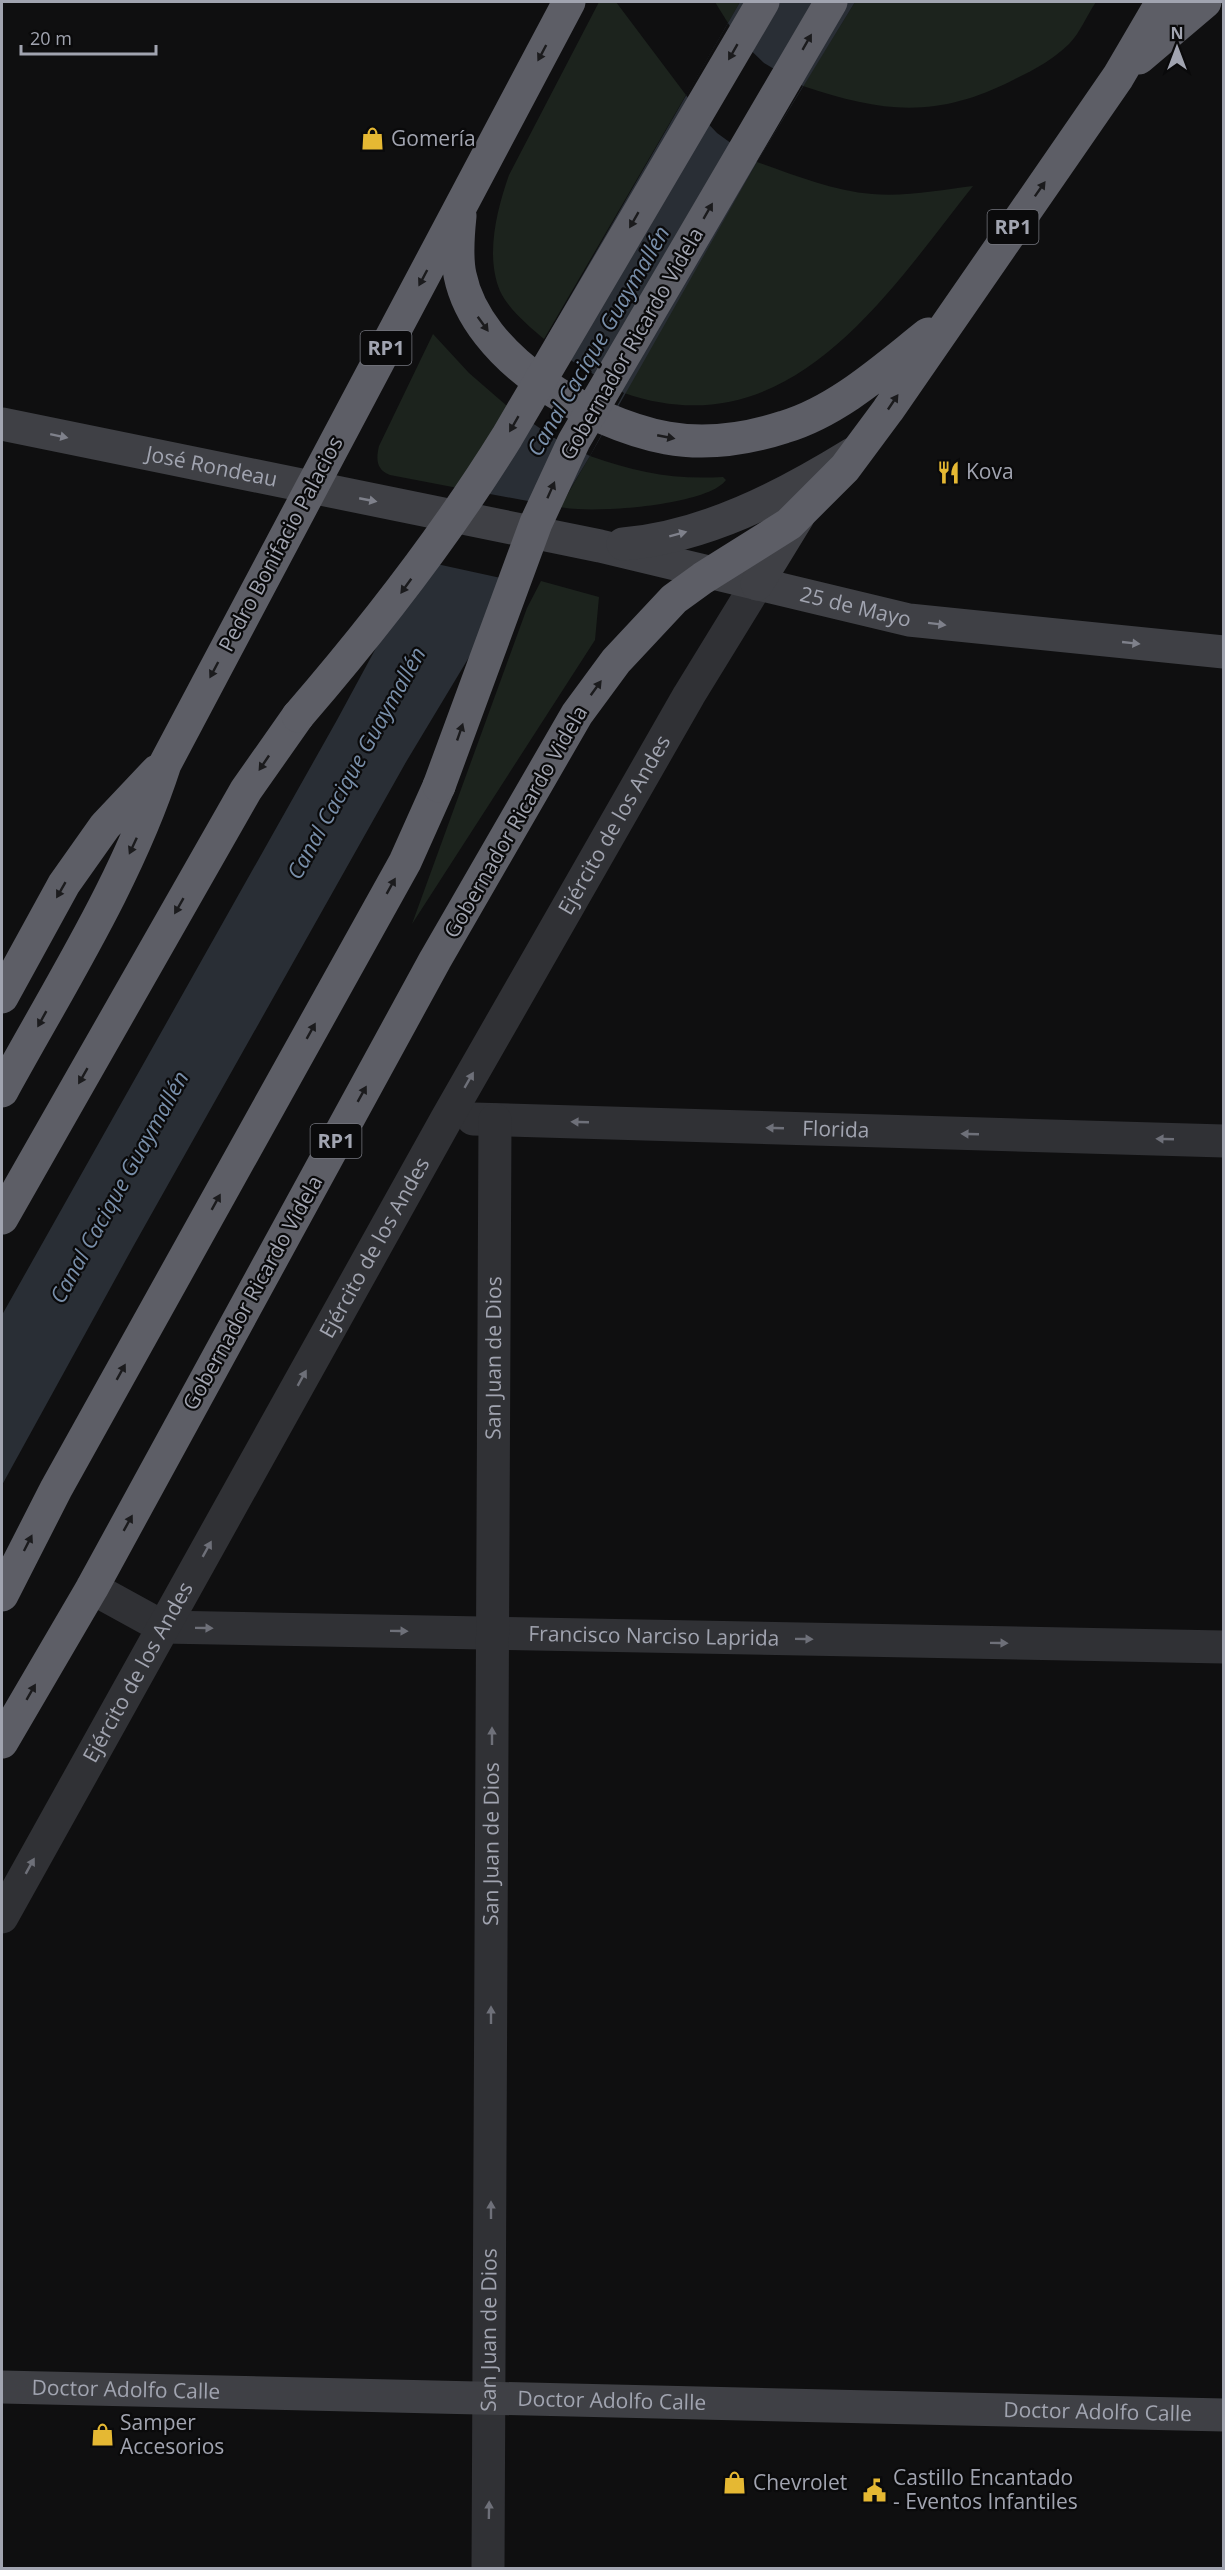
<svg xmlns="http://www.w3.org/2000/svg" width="1225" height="2570" font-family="'Open Sans',sans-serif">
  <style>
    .green { fill: #1c231d }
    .water { fill: #292e35 }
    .pier { fill: #0f0f10 }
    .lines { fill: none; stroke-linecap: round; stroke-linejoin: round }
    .street { stroke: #303135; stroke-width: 33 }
    .secondary { stroke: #3f4045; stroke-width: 33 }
    .highway { stroke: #5d5e66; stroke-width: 33 }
    .highway-bridge { stroke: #5d5e66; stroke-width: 33 }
    .oneway { fill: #1b1b1d }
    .oneway2 { fill: #7f818b }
    .oneway3 { fill: #6e7079 }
    .labels { text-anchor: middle; stroke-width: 4.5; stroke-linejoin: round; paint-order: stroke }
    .shield { fill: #0a0a0b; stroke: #74767e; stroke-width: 1.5 }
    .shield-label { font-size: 20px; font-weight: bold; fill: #a1a4b0 }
    .poi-label { font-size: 21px; fill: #a1a4b0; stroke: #0a0a0b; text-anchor: start }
    .street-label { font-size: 21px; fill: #a1a4b0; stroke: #0a0a0b }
    .water-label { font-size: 22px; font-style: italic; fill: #798faa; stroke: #0a0a0b }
  </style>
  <rect width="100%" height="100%" fill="#0f0f10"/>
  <path class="green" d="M 599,2 L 616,2 L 686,95 L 544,339 C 529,326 509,310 500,291 C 485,255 497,209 509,175 Z
    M 715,2 L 740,2 L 728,23 Z
    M 855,2 L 1096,2 C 1087,15 1080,33 1069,44 C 1054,59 1034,70 1015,79 C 938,119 883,113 803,86 Z
    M 757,162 C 794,175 833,191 872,194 C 905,197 941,190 973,186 C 885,297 789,450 624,393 Z
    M 433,334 L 469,373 L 507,406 L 463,489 L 390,475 C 376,470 376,459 379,446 Z
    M 590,456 C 637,472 672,480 723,477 L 726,480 C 707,506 590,514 560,507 Z
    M 541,581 L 599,597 L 595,640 L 412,924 L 527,608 Z"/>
  <path class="water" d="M 740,2 L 855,2 L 757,162 L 590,456 L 406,762 L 134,1245 L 2,1485 L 2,1315 L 337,720 L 507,406 Z"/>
  <path class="pier" d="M 728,23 L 736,36 L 764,63 L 803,86 L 757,162 L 717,133 L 700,115 L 686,95 Z
    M 544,339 L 572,361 L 624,393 L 590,456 L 556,439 L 507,406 Z
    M 463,489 L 560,507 L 515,581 L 423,561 Z"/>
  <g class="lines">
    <g class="street">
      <path id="s1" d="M 473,1119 L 1224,1141"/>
      <path id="s2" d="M 92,1588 L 163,1627 L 1224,1647"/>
      <path id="s3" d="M 2,1917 L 447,1118 L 689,695 L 757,584"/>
      <path id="s4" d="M 488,2568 L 495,1120"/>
    </g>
    <g class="secondary">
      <path id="s5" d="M 2,424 L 600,546 L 909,620 L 1224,652"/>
      <path d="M 623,544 C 705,537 782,497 852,454"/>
      <path d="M 757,584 L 798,517"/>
      <path id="s6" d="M 2,2387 L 1224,2415"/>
    </g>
    <path class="highway" d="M 1139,58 L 1205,2
      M 460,216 C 458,235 456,256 460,275 C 477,359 589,423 667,438 C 706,445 747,439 784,427 C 838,411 885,368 928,334
      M 2,997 L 64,884 L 105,826 L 157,771
      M 2,1091 C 60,985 128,879 165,764 L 569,2
      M 2,1218 L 246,790 L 298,716
      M 2,1595 L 56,1489 L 405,862 L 439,786
      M 2,1742 L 92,1588 L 435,960 L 577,714 L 616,661 L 674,599 L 703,578 L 789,524 L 845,468 L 888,410 L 1118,77 L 1162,2"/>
    <path class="highway-bridge" d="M 298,716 C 374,628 445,537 507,437 L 763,2
      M 439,786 L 536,523 L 574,441 L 831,2"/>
  </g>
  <defs><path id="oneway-solid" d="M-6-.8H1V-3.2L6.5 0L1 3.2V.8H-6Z" transform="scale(1.5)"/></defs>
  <g class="oneway">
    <use href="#oneway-solid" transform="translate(807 42) rotate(-60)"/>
    <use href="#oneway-solid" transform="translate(733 52) rotate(120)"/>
    <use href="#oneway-solid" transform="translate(542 53) rotate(118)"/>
    <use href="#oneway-solid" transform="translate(1040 189) rotate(-55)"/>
    <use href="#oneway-solid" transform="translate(708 211) rotate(-60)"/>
    <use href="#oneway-solid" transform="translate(634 220) rotate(120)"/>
    <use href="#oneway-solid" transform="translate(423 278) rotate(118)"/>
    <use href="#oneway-solid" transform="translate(483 324) rotate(54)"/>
    <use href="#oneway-solid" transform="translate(893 402) rotate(-56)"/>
    <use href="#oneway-solid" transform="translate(514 424) rotate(120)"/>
    <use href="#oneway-solid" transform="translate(666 437) rotate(11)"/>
    <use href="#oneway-solid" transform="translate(551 490) rotate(-66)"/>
    <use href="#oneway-solid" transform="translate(406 586) rotate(126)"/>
    <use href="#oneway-solid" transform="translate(214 670) rotate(118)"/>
    <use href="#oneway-solid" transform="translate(596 688) rotate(-54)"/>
    <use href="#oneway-solid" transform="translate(460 732) rotate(-71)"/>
    <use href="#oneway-solid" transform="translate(264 763) rotate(124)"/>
    <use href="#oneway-solid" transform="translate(133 846) rotate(115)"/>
    <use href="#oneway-solid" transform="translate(391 886) rotate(-61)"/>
    <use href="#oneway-solid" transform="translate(61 890) rotate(120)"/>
    <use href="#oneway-solid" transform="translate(179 906) rotate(120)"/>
    <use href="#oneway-solid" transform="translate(42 1019) rotate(119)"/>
    <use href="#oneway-solid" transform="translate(311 1031) rotate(-61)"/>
    <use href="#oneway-solid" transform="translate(83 1076) rotate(120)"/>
    <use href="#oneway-solid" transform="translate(362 1094) rotate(-61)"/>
    <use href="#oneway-solid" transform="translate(216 1202) rotate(-61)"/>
    <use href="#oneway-solid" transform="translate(121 1372) rotate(-61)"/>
    <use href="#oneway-solid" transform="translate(128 1523) rotate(-61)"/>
    <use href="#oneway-solid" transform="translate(28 1543) rotate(-63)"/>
    <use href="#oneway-solid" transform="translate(31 1692) rotate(-60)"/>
  </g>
  <g class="oneway2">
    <use href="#oneway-solid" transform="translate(59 436) rotate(12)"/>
    <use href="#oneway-solid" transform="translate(368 500) rotate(11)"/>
    <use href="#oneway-solid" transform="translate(678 534) rotate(-15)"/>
    <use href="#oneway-solid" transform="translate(937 624) rotate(7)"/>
    <use href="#oneway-solid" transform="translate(1131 643) rotate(6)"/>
  </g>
  <g class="oneway3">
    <use href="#oneway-solid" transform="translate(469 1080) rotate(-60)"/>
    <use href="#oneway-solid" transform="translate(580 1122) rotate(-178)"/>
    <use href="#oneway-solid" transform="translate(775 1128) rotate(-178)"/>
    <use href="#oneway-solid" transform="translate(970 1134) rotate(-178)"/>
    <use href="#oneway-solid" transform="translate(1165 1139) rotate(-178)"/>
    <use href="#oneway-solid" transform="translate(302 1378) rotate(-61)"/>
    <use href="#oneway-solid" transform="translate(207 1549) rotate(-61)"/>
    <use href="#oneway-solid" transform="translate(204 1628) rotate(1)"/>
    <use href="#oneway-solid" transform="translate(399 1631) rotate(1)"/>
    <use href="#oneway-solid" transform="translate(804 1639) rotate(1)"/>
    <use href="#oneway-solid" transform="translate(999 1643) rotate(1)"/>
    <use href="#oneway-solid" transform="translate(492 1736) rotate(-90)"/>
    <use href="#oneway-solid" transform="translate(30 1866) rotate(-61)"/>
    <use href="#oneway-solid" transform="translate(491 2015) rotate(-90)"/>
    <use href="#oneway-solid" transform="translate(491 2210) rotate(-90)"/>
    <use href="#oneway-solid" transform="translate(489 2510) rotate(-89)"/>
  </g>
  <defs>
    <symbol id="shop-bare" viewBox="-9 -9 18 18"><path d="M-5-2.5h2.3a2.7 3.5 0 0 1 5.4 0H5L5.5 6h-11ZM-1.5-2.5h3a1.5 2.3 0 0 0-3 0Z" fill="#e5b833" stroke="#0a0a0b" stroke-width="2.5" paint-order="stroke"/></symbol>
    <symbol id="restaurant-bare" viewBox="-9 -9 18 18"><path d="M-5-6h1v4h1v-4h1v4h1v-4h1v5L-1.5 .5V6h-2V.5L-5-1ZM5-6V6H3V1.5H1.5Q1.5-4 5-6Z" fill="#e5b833" stroke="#0a0a0b" stroke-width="2.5" paint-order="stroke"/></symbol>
    <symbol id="civic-bare" viewBox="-9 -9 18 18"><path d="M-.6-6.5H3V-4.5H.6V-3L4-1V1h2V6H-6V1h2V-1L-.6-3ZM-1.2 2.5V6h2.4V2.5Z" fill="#e5b833" stroke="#0a0a0b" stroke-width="2.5" paint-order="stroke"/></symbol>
  </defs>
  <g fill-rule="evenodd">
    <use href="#shop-bare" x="356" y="122" width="33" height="33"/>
    <use href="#restaurant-bare" x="932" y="456" width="33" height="33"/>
    <use href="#shop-bare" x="86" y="2418" width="33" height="33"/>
    <use href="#shop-bare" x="718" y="2466" width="33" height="33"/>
    <use href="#civic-bare" x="858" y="2474" width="33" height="33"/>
  </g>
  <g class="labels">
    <g class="shield">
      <rect x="987.5" y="210" width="51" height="34" rx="4.5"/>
      <rect x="360.5" y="331" width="51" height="34" rx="4.5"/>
      <rect x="310.5" y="1124" width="51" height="34" rx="4.5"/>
    </g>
    <g class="shield-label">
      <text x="1013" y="234">RP1</text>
      <text x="386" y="355">RP1</text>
      <text x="336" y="1148">RP1</text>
    </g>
    <g class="poi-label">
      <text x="391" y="146">Gomería</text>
      <text x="966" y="479">Kova</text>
      <text x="120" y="2430">Samper<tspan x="120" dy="24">Accesorios</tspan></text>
      <text x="893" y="2485">Castillo Encantado<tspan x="893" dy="24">- Eventos Infantiles</tspan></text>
      <text x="753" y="2490">Chevrolet</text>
    </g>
    <g class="street-label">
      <text transform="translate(632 344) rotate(-60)" y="7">Gobernador Ricardo Videla</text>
      <text dy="7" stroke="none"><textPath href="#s5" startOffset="214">José Rondeau</textPath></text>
      <text transform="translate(281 544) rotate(-62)" y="7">Pedro Bonifacio Palacios</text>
      <text dy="7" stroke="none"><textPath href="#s5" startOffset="873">25 de Mayo</textPath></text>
      <text transform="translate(516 822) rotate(-60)" y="7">Gobernador Ricardo Videla</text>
      <text dy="7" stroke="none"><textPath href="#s3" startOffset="1252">Ejército de los Andes</textPath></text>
      <text dy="7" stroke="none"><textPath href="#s1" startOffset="363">Florida</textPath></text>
      <text dy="7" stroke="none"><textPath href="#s3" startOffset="766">Ejército de los Andes</textPath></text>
      <text transform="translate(253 1293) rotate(-61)" y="7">Gobernador Ricardo Videla</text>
      <text dy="7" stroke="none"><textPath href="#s4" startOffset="1210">San Juan de Dios</textPath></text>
      <text dy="7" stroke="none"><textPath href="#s2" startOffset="572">Francisco Narciso Laprida</textPath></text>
      <text dy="7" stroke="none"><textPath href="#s3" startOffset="280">Ejército de los Andes</textPath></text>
      <text dy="7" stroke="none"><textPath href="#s4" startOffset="724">San Juan de Dios</textPath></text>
      <text dy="7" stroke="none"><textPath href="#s4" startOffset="238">San Juan de Dios</textPath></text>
      <text dy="7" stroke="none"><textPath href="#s6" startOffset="124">Doctor Adolfo Calle</textPath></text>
      <text dy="7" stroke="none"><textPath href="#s6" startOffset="610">Doctor Adolfo Calle</textPath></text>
      <text dy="7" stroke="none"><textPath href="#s6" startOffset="1096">Doctor Adolfo Calle</textPath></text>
    </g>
    <g class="water-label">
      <text transform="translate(598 341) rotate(-60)" y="8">Canal Cacique Guaymallén</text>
      <text transform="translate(356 763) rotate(-61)" y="8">Canal Cacique Guaymallén</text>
      <text transform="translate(119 1187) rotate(-61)" y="8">Canal Cacique Guaymallén</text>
    </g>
  </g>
  <rect width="1225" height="2570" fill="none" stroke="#a1a4b0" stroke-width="6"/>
  <g transform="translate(1177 48)" stroke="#0a0a0b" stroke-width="4.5" paint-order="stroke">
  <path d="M0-4.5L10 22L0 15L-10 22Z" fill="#a1a4b0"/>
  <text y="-9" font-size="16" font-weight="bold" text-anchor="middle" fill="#a1a4b0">N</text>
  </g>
  <path d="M21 45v9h135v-9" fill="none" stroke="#a1a4b0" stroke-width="3"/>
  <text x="30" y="45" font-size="18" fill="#a1a4b0" stroke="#0a0a0b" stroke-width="4.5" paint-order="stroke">20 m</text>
</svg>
